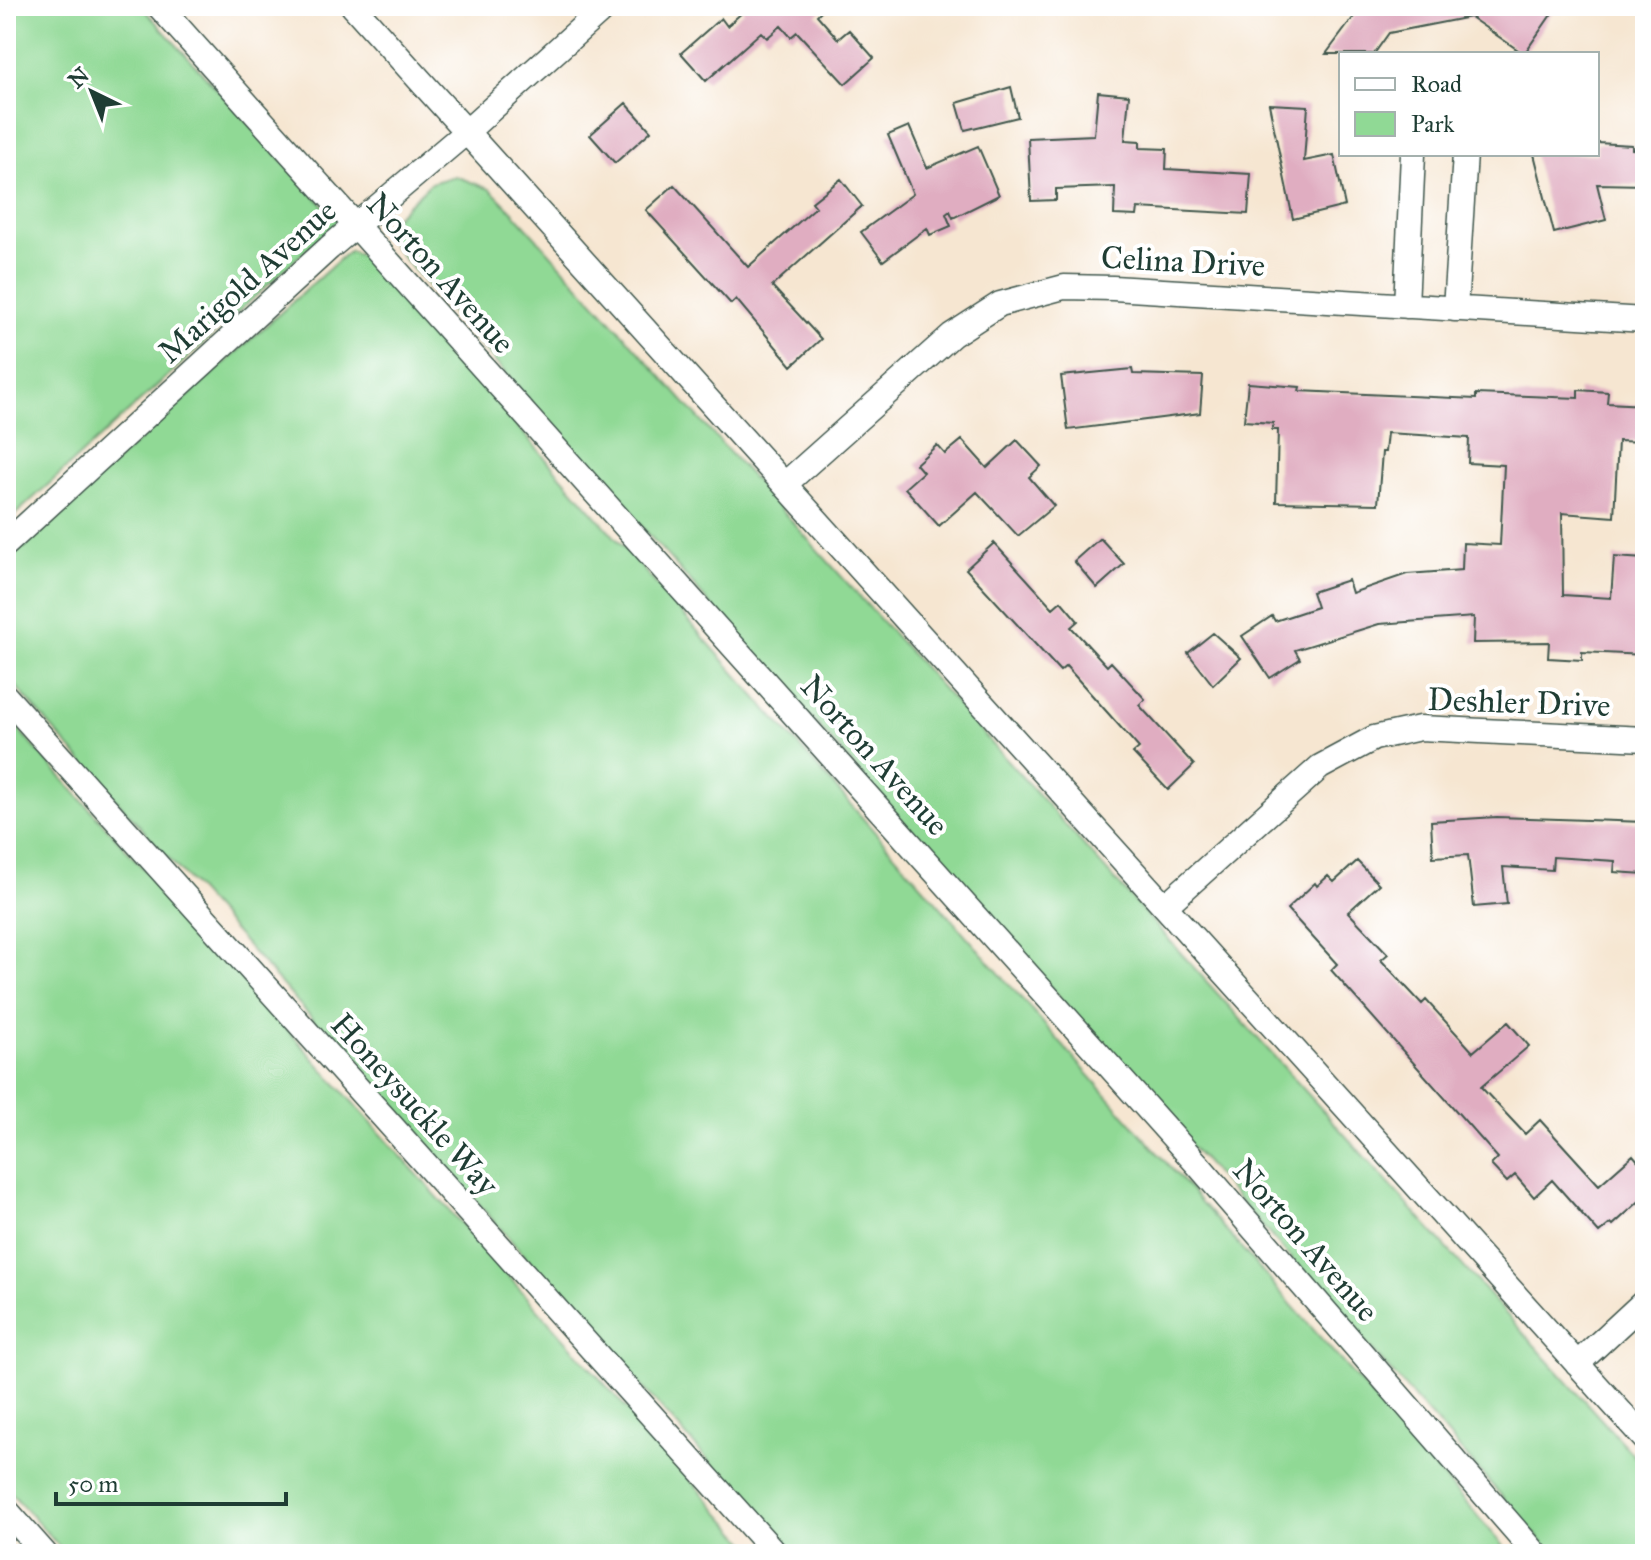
<svg xmlns="http://www.w3.org/2000/svg" width="1651" height="1560" font-family="'IM FELL Great Primer',serif">
  <style>
    .green { fill: #90d995; stroke: #588b64; stroke-width: 2 }
    .building { fill: #e0adc1 }
    .lines { fill: none; stroke-linecap: round; stroke-linejoin: round }
    .minor-casing { stroke: #3f564c; stroke-width: 27 }
    .minor { stroke: #fff; stroke-width: 24 }
    .labels { text-anchor: middle; stroke-width: 8; stroke-linejoin: round; paint-order: stroke }
    .street-label { font-size: 32px; fill: #1f3d34; stroke: #fff }
  </style>
  <rect width="100%" height="100%" fill="#fff"/>
  <filter id="ink" filterUnits="userSpaceOnUse"><feTurbulence type="fractalNoise" baseFrequency=".0125" numOctaves="2"/><feDisplacementMap in="SourceGraphic" scale="16" xChannelSelector="R" yChannelSelector="G"/><feConvolveMatrix kernelMatrix="1 2 1 2 8 2 1 2 1" color-interpolation-filters="sRGB"/></filter>
  <filter id="wash" filterUnits="userSpaceOnUse"><feTurbulence type="fractalNoise" baseFrequency=".006" numOctaves="4" result="noise"/><feDisplacementMap in="SourceGraphic" scale="32" xChannelSelector="R" yChannelSelector="G"/><feGaussianBlur stdDeviation="1.8" result="paint"/><feColorMatrix in="noise" values="0 0 0 0 0 0 0 0 0 0 0 0 0 0 0 0 0 1.4 0 .05"/><feComposite in="paint" operator="in"/></filter>
  <g filter="url(#wash)">
    <rect width="100%" height="100%" fill="#f6e6d1"/>
    <path class="green" d="M 6,6 L 141,6 L 338,221 L 6,523 Z
      M 455,176 L 490,189 L 513,212 L 1645,1468 L 1645,1554 L 1553,1554 L 405,260 L 388,239 L 388,224 L 431,183 Z
      M 349,251 L 369,258 L 1511,1554 L 792,1554 L 69,747 L 6,675 L 6,560 Z
      M 6,716 L 48,762 L 757,1554 L 66,1554 L 6,1487 Z"/>
    <g id="blocks">
      <path class="building" d="M 739,6 L 826,6 L 817,15 L 838,39 L 849,30 L 874,58 L 845,84 L 797,32 L 791,37 L 781,26 L 767,38 L 761,32 L 706,81 L 681,53 L 721,18 L 727,26 L 744,11 Z
        M 1362,6 L 1557,6 L 1524,54 L 1470,17 L 1389,33 L 1374,54 L 1326,54 Z
        M 1011,87 L 1018,117 L 965,130 L 957,103 Z
        M 1098,92 L 1129,95 L 1125,140 L 1140,141 L 1140,148 L 1167,149 L 1166,169 L 1251,174 L 1248,214 L 1138,208 L 1137,216 L 1114,215 L 1115,187 L 1056,189 L 1056,200 L 1031,201 L 1028,138 L 1094,135 Z
        M 626,103 L 651,131 L 615,163 L 590,135 Z
        M 1269,104 L 1308,106 L 1304,161 L 1334,155 L 1345,206 L 1293,219 Z
        M 909,126 L 927,168 L 978,146 L 999,195 L 953,218 L 950,211 L 946,214 L 951,226 L 930,235 L 927,228 L 883,261 L 861,232 L 913,194 L 888,135 Z
        M 1597,143 L 1632,145 L 1632,149 L 1645,150 L 1645,185 L 1597,184 L 1606,220 L 1554,233 L 1534,154 L 1597,154 Z
        M 841,179 L 862,206 L 772,286 L 821,339 L 792,366 L 736,299 L 731,304 L 646,210 L 674,185 L 748,267 L 816,207 L 812,202 Z
        M 1132,369 L 1133,374 L 1203,376 L 1200,413 L 1068,430 L 1061,376 Z
        M 1248,383 L 1300,387 L 1299,391 L 1476,399 L 1476,394 L 1578,398 L 1578,390 L 1608,392 L 1607,403 L 1645,405 L 1645,442 L 1618,441 L 1614,517 L 1562,513 L 1563,595 L 1611,598 L 1614,557 L 1645,559 L 1645,655 L 1582,652 L 1582,660 L 1548,658 L 1549,642 L 1473,643 L 1474,617 L 1379,624 L 1295,650 L 1300,659 L 1270,678 L 1242,636 L 1272,616 L 1275,621 L 1317,607 L 1312,592 L 1348,580 L 1352,593 L 1407,574 L 1462,570 L 1463,543 L 1500,545 L 1504,465 L 1468,463 L 1469,438 L 1387,433 L 1385,452 L 1382,452 L 1378,504 L 1276,502 L 1278,430 L 1272,430 L 1273,423 L 1244,421 Z
        M 962,440 L 987,468 L 1017,440 L 1041,466 L 1029,477 L 1054,506 L 1018,536 L 977,492 L 939,526 L 905,488 L 923,472 L 916,464 L 937,445 L 945,454 Z
        M 1100,538 L 1124,564 L 1097,588 L 1074,561 Z
        M 994,543 L 1053,608 L 1061,601 L 1078,621 L 1071,627 L 1107,666 L 1111,662 L 1145,699 L 1139,705 L 1194,765 L 1168,790 L 1133,753 L 1139,748 L 1066,666 L 1060,671 L 966,569 Z
        M 1213,633 L 1241,658 L 1213,685 L 1188,653 Z
        M 1497,817 L 1645,822 L 1645,874 L 1614,872 L 1615,861 L 1553,857 L 1552,870 L 1503,867 L 1507,904 L 1474,907 L 1468,855 L 1433,857 L 1431,821 Z
        M 1357,861 L 1379,884 L 1348,912 L 1388,954 L 1381,960 L 1422,1004 L 1426,1000 L 1473,1052 L 1508,1022 L 1529,1046 L 1481,1087 L 1525,1134 L 1540,1120 L 1599,1185 L 1633,1155 L 1645,1169 L 1645,1196 L 1613,1225 L 1611,1223 L 1599,1233 L 1552,1180 L 1534,1197 L 1515,1175 L 1507,1182 L 1491,1165 L 1498,1158 L 1331,970 L 1337,964 L 1287,909 L 1315,883 L 1317,886 L 1328,876 L 1334,882 Z"/>
    </g>
  </g>
  <g filter="url(#ink)">
    <use href="#blocks" fill-opacity="0" stroke="#3f564c" stroke-width="2"/>
    <g class="lines">
      <defs>
        <path id="minor" d="M 159,6 L 1199,1166 L 1536,1554
          M 353,6 L 1645,1439
          M 1406,306 L 1413,154
          M 1455,309 L 1465,154
          M 785,484 L 952,335 L 1000,304 L 1064,287 L 1113,288 L 1645,320
          M 6,544 L 329,248 L 465,133 L 606,6
          M 6,697 L 776,1554
          M 1165,906 L 1320,767 L 1374,738 L 1420,728 L 1645,739
          M 1577,1364 L 1645,1301
          M 6,1510 L 45,1554"/>
      </defs>
      <use href="#minor" class="minor-casing"/>
      <use href="#minor" class="minor"/>
    </g>
  </g>
  <g class="labels">
    <g class="street-label">
      <text transform="translate(1183 261) rotate(3)" y="11">Celina Drive</text>
      <text transform="translate(441 273) rotate(48)" y="11">Norton Avenue</text>
      <text transform="translate(247 281) rotate(-42)" y="11">Marigold Avenue</text>
      <text transform="translate(1519 702) rotate(2)" y="11">Deshler Drive</text>
      <text transform="translate(875 755) rotate(48)" y="11">Norton Avenue</text>
      <text transform="translate(415 1104) rotate(48)" y="11">Honeysuckle Way</text>
      <text transform="translate(1306 1240) rotate(49)" y="11">Norton Avenue</text>
    </g>
  </g>
  <rect width="1651" height="1560" fill="none" stroke="#fff" stroke-width="32"/>
  <rect x="1339" y="52" width="260" height="104" fill="#ffffff" stroke="#a5b1ae" stroke-width="2"/>
  <rect x="1355" y="78" width="40" height="12" fill="#ffffff" stroke="#a5b1ae" stroke-width="2"/>
  <text x="1411" y="92" font-size="24" fill="#1f3d34">Road</text>
  <rect x="1355" y="112" width="40" height="24" fill="#90d995" stroke="#a5b1ae" stroke-width="2"/>
  <text x="1411" y="132" font-size="24" fill="#1f3d34">Park</text>
  <g transform="translate(92 92) rotate(317)" stroke="#ffffff" stroke-width="6" paint-order="stroke">
  <path d="M0-6L14 30L0 20L-14 30Z" fill="#1f3d34"/>
  <text y="-12" font-size="22" font-weight="bold" text-anchor="middle" fill="#1f3d34">N</text>
  </g>
  <path d="M56 1492v12h230v-12" fill="none" stroke="#1f3d34" stroke-width="4"/>
  <text x="68" y="1492" font-size="24" fill="#1f3d34" stroke="#ffffff" stroke-width="6" paint-order="stroke">50 m</text>
</svg>
